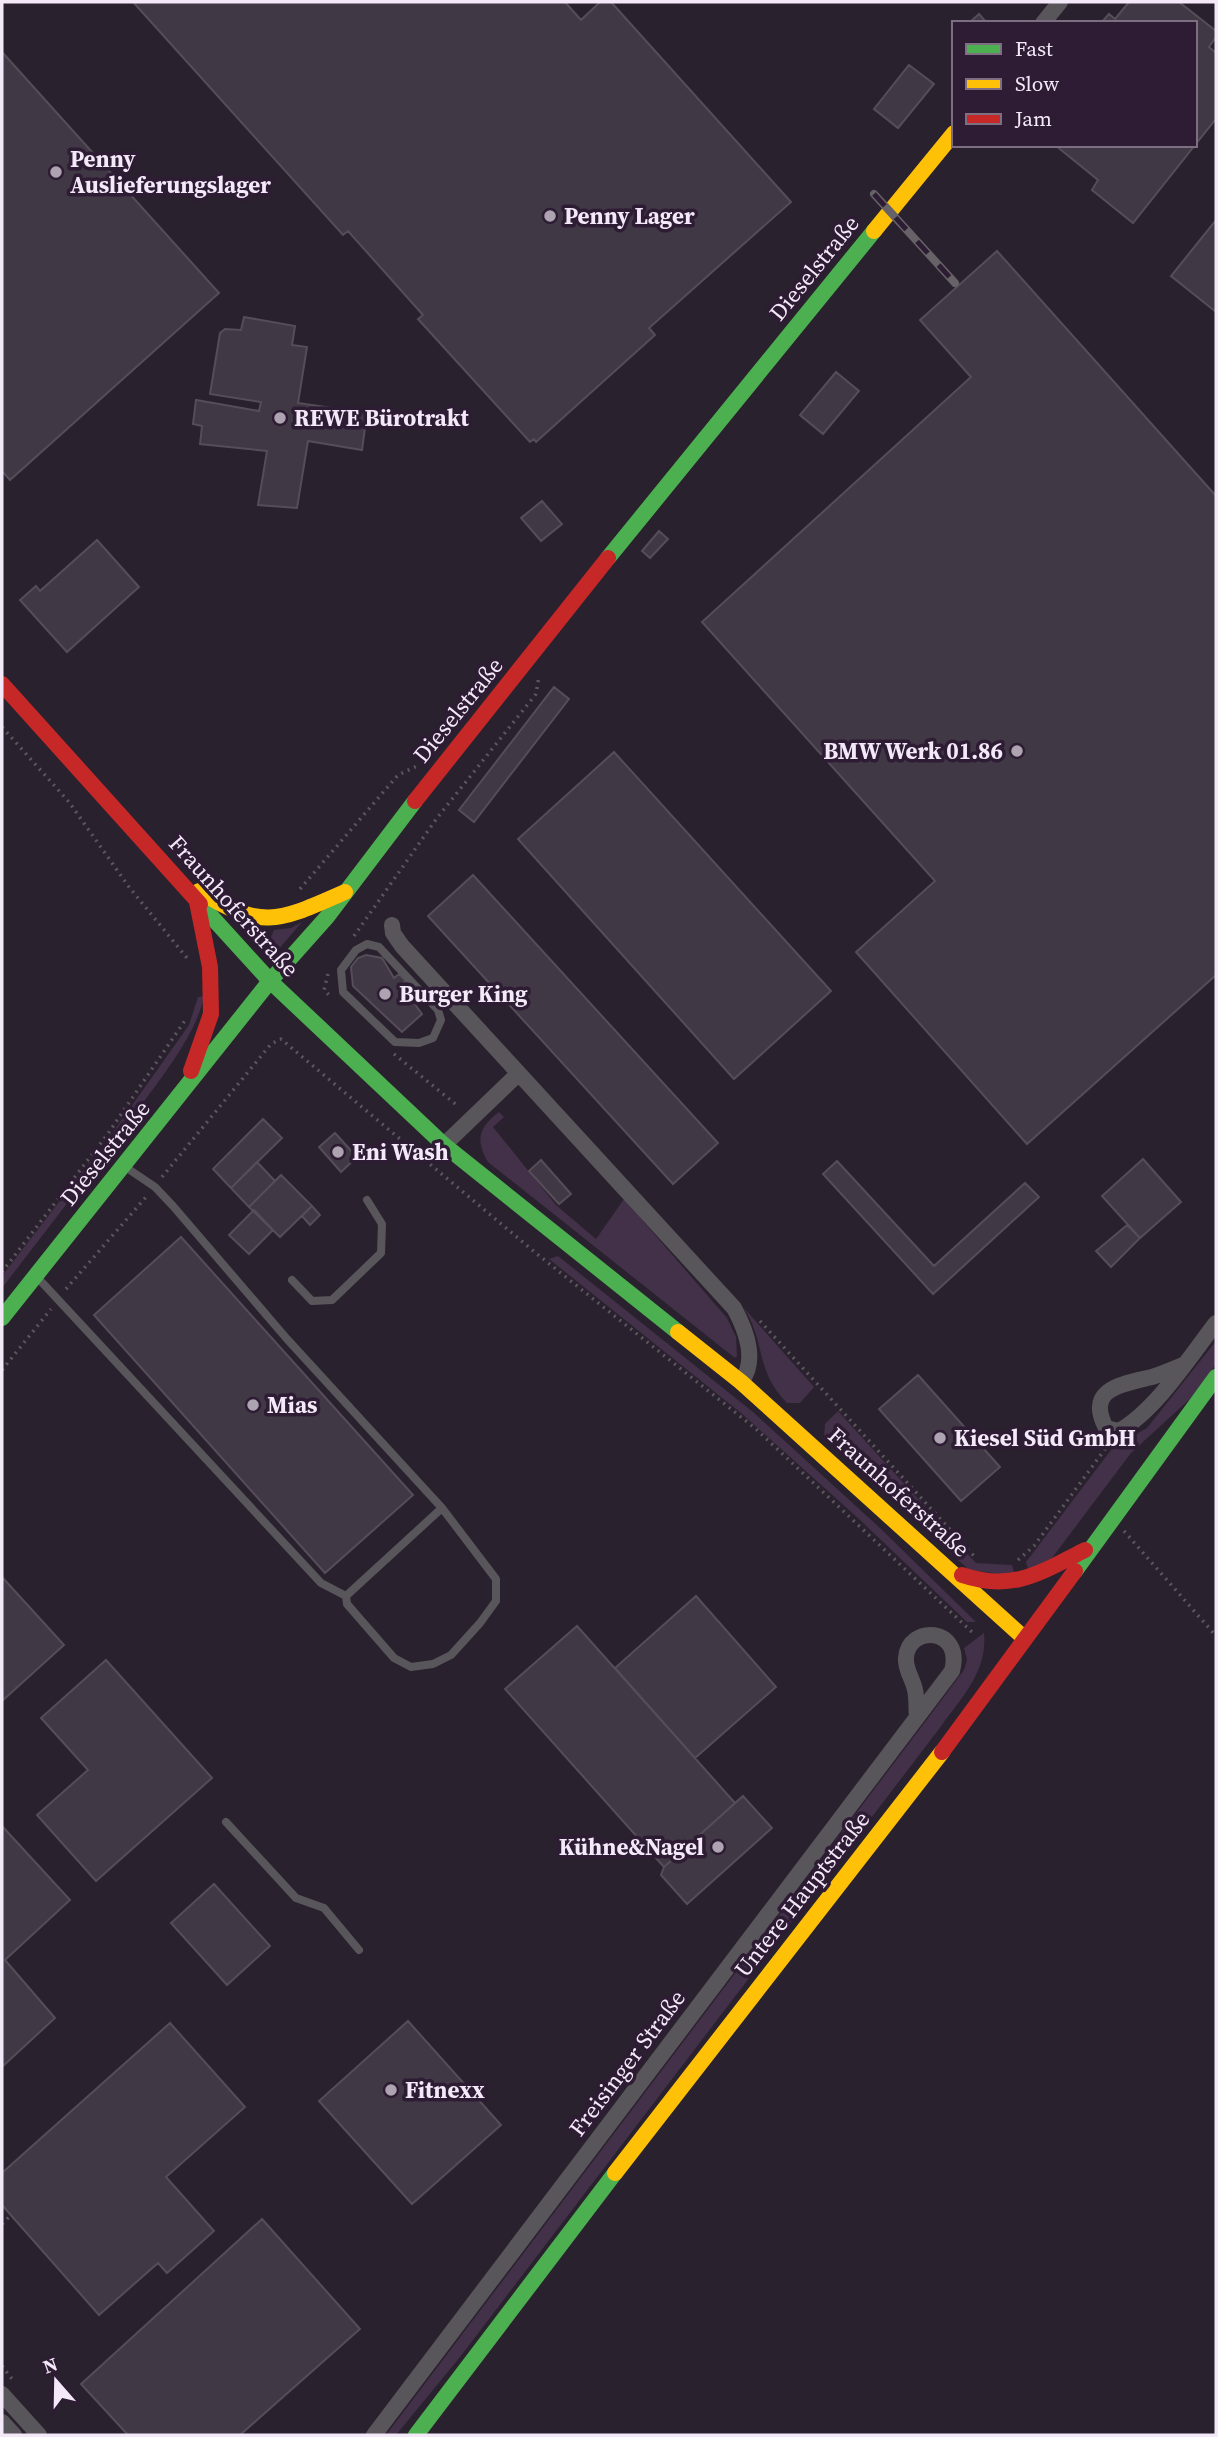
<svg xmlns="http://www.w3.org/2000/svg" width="1218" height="2437" font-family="'Source Serif 4',serif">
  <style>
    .green { fill: #423148 }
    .building { fill: #413845; stroke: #554d58; stroke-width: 2 }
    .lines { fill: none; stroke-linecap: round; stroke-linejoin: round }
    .path { stroke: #5c575e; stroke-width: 3.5; stroke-dasharray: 2 5; stroke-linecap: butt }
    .lane { stroke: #59565b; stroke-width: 8 }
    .street { stroke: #59565b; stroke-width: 16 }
    .fast { stroke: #4caf50; stroke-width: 16 }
    .slow { stroke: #ffc107; stroke-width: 16 }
    .jam { stroke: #c62828; stroke-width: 16 }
    .rail-casing { stroke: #666267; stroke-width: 8 }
    .rail { stroke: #2d1c33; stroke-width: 5; stroke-dasharray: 16; stroke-linecap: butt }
    .poi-dot { fill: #ada3b1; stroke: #2d1c33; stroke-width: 2.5 }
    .labels { text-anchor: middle; stroke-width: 7; stroke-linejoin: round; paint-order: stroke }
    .poi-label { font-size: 23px; font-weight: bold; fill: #f4e9f8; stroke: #2d1c33; text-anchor: start }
    .street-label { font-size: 23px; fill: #f4e9f8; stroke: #2d1c33 }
  </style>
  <rect width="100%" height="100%" fill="#2a212e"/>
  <path class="green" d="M 302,922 L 278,950 L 269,941 L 274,930 L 291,928 Z
    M 204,996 C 196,1040 145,1098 118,1136 L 111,1135 L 189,1025 L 198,997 Z
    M 499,1112 L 504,1117 L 493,1127 L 556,1205 L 596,1239 L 624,1199 L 727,1318 L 736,1337 L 737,1356 L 735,1358 L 488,1162 C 475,1140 479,1127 499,1112 Z
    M 99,1150 L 102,1158 L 2,1288 L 2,1276 Z
    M 558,1256 L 753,1412 L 880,1528 L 976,1622 L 967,1622 L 859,1519 L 741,1413 L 549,1259 Z
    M 744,1308 L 814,1387 L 800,1403 L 787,1403 C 755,1371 766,1343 744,1308 Z
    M 1216,1341 L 1216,1364 L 1192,1397 L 1131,1453 L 1052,1558 L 1029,1572 L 1026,1562 L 1114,1446 L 1147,1428 Z
    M 838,1411 L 939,1522 L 932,1529 L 925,1529 L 824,1437 L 825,1424 Z
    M 952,1538 L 976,1563 L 1012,1565 L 1015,1576 L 969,1570 L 945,1548 Z
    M 984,1633 C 988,1672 960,1699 939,1729 L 460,2357 L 396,2435 L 386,2435 L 919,1730 L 964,1670 L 967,1660 L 964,1648 Z"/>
  <path class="building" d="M 133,2 L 565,2 L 581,20 L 600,2 L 611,2 L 791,202 L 649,328 L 655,335 L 536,442 L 534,439 L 530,442 L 418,319 L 423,315 L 348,231 L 343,235 Z
    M 1129,2 L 1179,2 L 1216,31 L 1216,37 L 1209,47 L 1216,53 L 1216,119 L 1195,145 L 1195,23 L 1101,23 L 1109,14 L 1115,19 Z
    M 979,14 L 987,23 L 969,23 Z
    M 2,52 L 219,293 L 10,480 L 2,471 Z
    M 909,65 L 934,84 L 898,128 L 874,109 Z
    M 1055,145 L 1195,145 L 1133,223 L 1092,190 L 1098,180 Z
    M 1216,220 L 1216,312 L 1171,276 Z
    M 997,251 L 1216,496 L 1216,975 L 1027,1144 L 856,952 L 935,881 L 702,622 L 971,377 L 920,320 Z
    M 244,317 L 295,326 L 292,345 L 307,347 L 298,403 L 367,413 L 362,450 L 308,441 L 297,508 L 258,505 L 267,451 L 200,444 L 202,426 L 193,424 L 196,400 L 259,411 L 261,402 L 210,394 L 220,333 L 225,329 L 241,330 Z
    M 836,372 L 859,391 L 823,434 L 800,415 Z
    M 542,501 L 562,524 L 541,541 L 521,518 Z
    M 659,531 L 668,539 L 650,558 L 642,551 Z
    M 97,540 L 139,587 L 67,652 L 20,600 L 36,586 L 40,591 Z
    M 554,687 L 569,699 L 474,822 L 459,810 Z
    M 614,752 L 831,991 L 734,1079 L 518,839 Z
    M 473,875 L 718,1143 L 673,1184 L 428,916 Z
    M 366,955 L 382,958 L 394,978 L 399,974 L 406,981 L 401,985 L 422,1014 L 402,1032 L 353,986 L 351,967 L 358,958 Z
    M 263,1119 L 282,1138 L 231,1188 L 213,1169 Z
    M 335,1133 L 357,1157 L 341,1172 L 319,1147 Z
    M 1143,1159 L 1181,1202 L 1140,1238 L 1102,1196 Z
    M 541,1160 L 571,1194 L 559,1204 L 529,1171 Z
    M 837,1161 L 934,1266 L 1025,1183 L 1039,1197 L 933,1294 L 823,1174 Z
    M 257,1162 L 275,1181 L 249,1207 L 231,1188 Z
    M 281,1175 L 312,1206 L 280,1237 L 249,1207 Z
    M 312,1206 L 320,1215 L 310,1225 L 302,1216 Z
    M 254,1210 L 273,1230 L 249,1254 L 229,1235 Z
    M 1127,1225 L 1140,1238 L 1111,1267 L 1096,1251 Z
    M 181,1237 L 413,1495 L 325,1573 L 94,1315 Z
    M 918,1375 L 1000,1467 L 961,1501 L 879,1409 Z
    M 2,1577 L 64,1645 L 2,1701 Z
    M 696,1596 L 776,1687 L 695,1758 L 615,1668 Z
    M 577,1626 L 735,1803 L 664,1867 L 505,1689 Z
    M 106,1660 L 212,1778 L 96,1881 L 37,1815 L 88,1770 L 41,1718 Z
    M 743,1796 L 772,1828 L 687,1904 L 661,1875 L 664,1867 Z
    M 2,1826 L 70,1900 L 5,1960 L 55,2018 L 2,2067 Z
    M 214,1884 L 270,1946 L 227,1985 L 171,1923 Z
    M 408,2021 L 501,2125 L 412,2204 L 319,2101 Z
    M 170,2023 L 245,2107 L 166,2177 L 214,2231 L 167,2273 L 158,2263 L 99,2315 L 2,2205 L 2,2173 Z
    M 262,2219 L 360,2329 L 240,2435 L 128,2435 L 81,2384 Z"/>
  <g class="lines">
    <path class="path" d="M 2,727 L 69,802 L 129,887 L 187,958
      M 300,889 L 398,775 L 417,766
      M 354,936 L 437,818 L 536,694 L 539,676
      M 328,974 L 324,990 L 329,995
      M 394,1054 L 459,1107
      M 162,1177 L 271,1044 L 281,1039 L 537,1254 L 756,1429 L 973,1633
      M 2,1272 L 107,1135 L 186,1019
      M 66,1289 L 146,1197
      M 760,1321 L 974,1556
      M 2,1370 L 51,1309
      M 1124,1531 L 1216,1636
      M 1018,1560 L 1034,1546 L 1108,1445
      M 2,2224 L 11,2215
      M 2,2366 L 12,2379"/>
    <path class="lane" d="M 367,944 L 379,947 L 438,1010 L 441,1020 L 433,1038 L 419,1043 L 395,1042 L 343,992 L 341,970 L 356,950 Z
      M 124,1166 L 155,1187 L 173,1206 L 287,1339 L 442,1508 L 496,1579 L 496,1601 L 480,1623 L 451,1655 L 433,1664 L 411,1667 L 394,1658 L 347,1604 L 346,1596 L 442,1508
      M 37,1277 L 321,1583 L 346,1596
      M 292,1280 L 312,1301 L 332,1300 L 381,1253 L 382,1224 L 367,1200
      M 226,1822 L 296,1898 L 324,1908 L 359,1950"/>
    <path class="street" d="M 1043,23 L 1060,2
      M 392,925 L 393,933 L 402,946 L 734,1308 C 746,1330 758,1360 741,1382
      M 444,1145 L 518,1074
      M 1183,1365 C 1173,1369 1162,1374 1152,1377 C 1123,1384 1085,1388 1106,1428 L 1119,1431 C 1156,1410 1189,1358 1216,1323
      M 2,2394 L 39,2435
      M 2,2422 L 14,2435
      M 374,2435 L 952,1671 C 964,1627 908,1624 906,1658 C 905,1670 913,1679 915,1690 C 917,1698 916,1709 917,1717"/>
    <path class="fast" d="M 608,558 L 874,231
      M 200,904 L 270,981 L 444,1145 L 678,1332
      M 2,1318 L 270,981 L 327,917 L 415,801
      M 1075,1571 L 1216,1377
      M 416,2435 L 615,2173"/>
    <path class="slow" d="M 874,231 L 954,133
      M 199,891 C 263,931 279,921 345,892
      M 678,1332 L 741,1382 L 1024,1638
      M 615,2173 L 942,1752"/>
    <path class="jam" d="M 2,684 L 200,904
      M 415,801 L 608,558
      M 191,1071 L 211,1014 L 210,967 L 197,902
      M 962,1575 C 1013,1592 1040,1573 1085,1550
      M 942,1752 L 1075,1571"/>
    <defs>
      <path id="rail" d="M 874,194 L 955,283"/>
    </defs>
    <use href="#rail" class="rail-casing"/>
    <use href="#rail" class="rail"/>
  </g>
  <g class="poi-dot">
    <circle cx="56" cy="172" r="7"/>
    <circle cx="550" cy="216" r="7"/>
    <circle cx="280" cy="418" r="7"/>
    <circle cx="1017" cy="751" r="7"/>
    <circle cx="385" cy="994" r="7"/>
    <circle cx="338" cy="1152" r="7"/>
    <circle cx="253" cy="1405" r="7"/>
    <circle cx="940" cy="1438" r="7"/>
    <circle cx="718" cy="1847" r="7"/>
    <circle cx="391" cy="2090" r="7"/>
  </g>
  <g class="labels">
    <g class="poi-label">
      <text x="70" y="167">Penny<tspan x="70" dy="26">Auslieferungslager</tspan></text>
      <text x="564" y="224">Penny Lager</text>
      <text x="294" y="426">REWE Bürotrakt</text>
      <text x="1003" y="759" text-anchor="end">BMW Werk 01.86</text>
      <text x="399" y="1002">Burger King</text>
      <text x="352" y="1160">Eni Wash</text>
      <text x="267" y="1413">Mias</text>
      <text x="954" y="1446">Kiesel Süd GmbH</text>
      <text x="704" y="1855" text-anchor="end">Kühne&amp;Nagel</text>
      <text x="405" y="2098">Fitnexx</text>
    </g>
    <g class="street-label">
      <text transform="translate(814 268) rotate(-51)" y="8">Dieselstraße</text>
      <text transform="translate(458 710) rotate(-51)" y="8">Dieselstraße</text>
      <text transform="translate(234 906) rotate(48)" y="8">Fraunhoferstraße</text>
      <text transform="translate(105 1153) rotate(-51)" y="8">Dieselstraße</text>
      <text transform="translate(899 1492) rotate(42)" y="8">Fraunhoferstraße</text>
      <text transform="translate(802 1894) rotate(-52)" y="8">Untere Hauptstraße</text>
      <text transform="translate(627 2063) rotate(-53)" y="8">Freisinger Straße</text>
    </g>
  </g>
  <rect width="1218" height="2437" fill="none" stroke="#f4e9f8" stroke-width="7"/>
  <rect x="952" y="21" width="245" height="126" fill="#2d1c33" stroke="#7d6e82" stroke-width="2"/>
  <rect x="966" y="44" width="35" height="10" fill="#4caf50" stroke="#7d6e82" stroke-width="2"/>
  <text x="1015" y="56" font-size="21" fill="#f4e9f8">Fast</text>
  <rect x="966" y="79" width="35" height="10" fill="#ffc107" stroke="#7d6e82" stroke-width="2"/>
  <text x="1015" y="91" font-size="21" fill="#f4e9f8">Slow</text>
  <rect x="966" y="114" width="35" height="10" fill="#c62828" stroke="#7d6e82" stroke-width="2"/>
  <text x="1015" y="126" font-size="21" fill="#f4e9f8">Jam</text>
  <g transform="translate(56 2381) rotate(340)" stroke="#2d1c33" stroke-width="5" paint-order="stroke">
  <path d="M0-5L12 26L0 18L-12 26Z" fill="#f4e9f8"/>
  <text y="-10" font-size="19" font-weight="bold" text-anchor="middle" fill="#f4e9f8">N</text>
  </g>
</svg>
